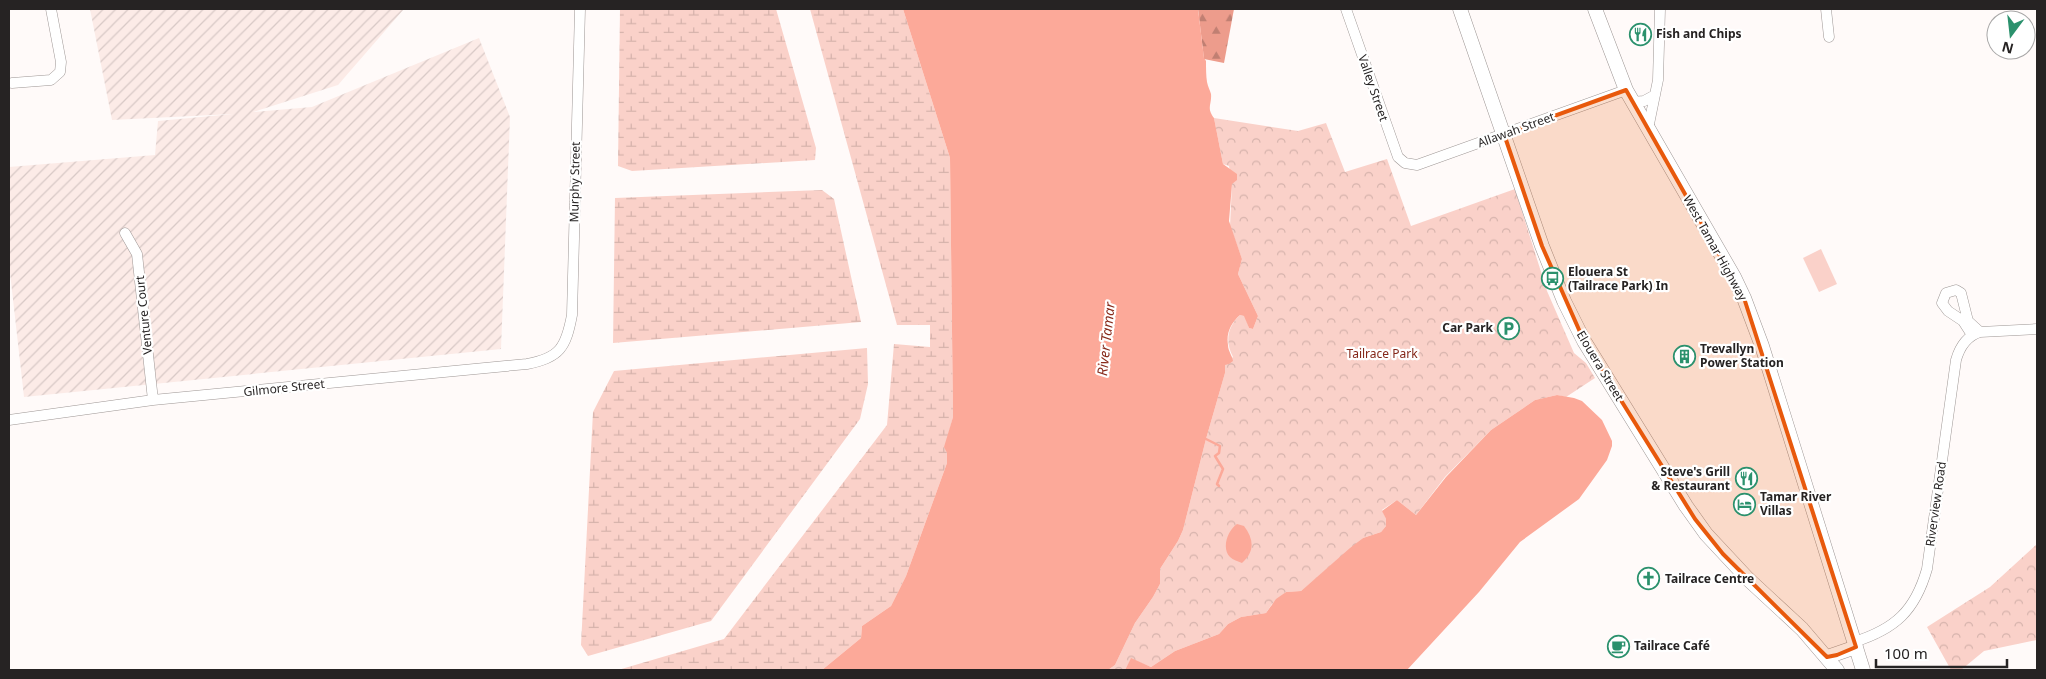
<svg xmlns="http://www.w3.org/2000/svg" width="2046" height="679" font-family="'Noto Sans',sans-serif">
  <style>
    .industrial { fill: url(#industrial-furrows) }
    .forest { fill: url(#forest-firs) }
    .wetland { fill: url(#wetland-marsh) }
    .park { fill: url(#park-crowns) }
    .pitch { fill: #fad1c9 }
    .water { fill: #fca999 }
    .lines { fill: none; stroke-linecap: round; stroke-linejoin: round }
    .stream { stroke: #fca999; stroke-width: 2.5 }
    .minor-casing { stroke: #9d9694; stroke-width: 11 }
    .highway-casing { stroke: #9d9694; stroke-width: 15 }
    .minor { stroke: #fff; stroke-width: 10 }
    .highway { stroke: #fff; stroke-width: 14 }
    .marked { fill: #e8590c; fill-opacity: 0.2; stroke: #e8590c; stroke-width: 4; stroke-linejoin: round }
    .labels { text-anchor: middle; stroke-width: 4.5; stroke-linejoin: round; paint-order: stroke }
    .poi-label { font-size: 12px; font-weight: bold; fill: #262323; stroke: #fff; text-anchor: start }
    .street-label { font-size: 12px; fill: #262323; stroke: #fff }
    .park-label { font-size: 12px; fill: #842618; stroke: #fff }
    .water-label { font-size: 14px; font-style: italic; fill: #882b1c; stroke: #fff }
  </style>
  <defs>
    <pattern id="industrial-furrows" width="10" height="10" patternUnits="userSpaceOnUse" patternTransform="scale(1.25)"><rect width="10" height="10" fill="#fcebe7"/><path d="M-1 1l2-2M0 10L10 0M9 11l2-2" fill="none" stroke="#d8c9c6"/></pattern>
    <pattern id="forest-firs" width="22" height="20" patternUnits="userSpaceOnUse" patternTransform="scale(1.25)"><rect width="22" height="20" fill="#ed9c8c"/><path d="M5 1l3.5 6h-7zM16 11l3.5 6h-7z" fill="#c07f72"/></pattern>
    <pattern id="wetland-marsh" width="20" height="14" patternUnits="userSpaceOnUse" patternTransform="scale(1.25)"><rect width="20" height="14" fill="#fad1c9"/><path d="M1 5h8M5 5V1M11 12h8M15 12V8" fill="none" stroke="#d6b3ac"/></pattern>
    <pattern id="park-crowns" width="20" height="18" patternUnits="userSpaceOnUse" patternTransform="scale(1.25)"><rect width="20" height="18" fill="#fad1c9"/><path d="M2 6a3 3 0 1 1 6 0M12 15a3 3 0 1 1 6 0" fill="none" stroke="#d6b3ac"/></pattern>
  </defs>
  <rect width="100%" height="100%" fill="#fffaf9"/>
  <path class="industrial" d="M 90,9 L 404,9 L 338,85 L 253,112 L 312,107 L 479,38 L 510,117 L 501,349 L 24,397 L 9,264 L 9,167 L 155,155 L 158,121 L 233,114 L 112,120 Z"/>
  <path class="forest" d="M 1198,9 L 1234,9 L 1224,63 L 1204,59 Z"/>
  <path class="wetland" d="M 620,9 L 776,9 L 816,148 L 815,160 L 632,171 L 618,166 Z
    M 810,9 L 903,9 L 950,158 L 953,417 L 945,447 L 947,453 L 947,463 L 906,576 L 891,606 L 862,626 L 861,638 L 822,670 L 618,670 L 724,639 L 887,425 L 894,344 L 930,347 L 930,325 L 897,325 Z
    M 822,190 L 834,199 L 861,322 L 613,343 L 615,198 Z
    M 867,348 L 868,384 L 860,419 L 711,621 L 588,656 L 581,645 L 593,412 L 614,371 Z"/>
  <path class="park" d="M 1214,118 L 1298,131 L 1326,123 L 1345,172 L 1387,159 L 1411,226 L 1515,189 L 1547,291 L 1574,353 L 1586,363 L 1595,378 L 1566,397 L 1557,395 L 1535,400 L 1491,430 L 1445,477 L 1416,515 L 1397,500 L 1382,510 L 1386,519 L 1386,526 L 1381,532 L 1363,538 L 1301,591 L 1286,592 L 1272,604 L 1266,613 L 1241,617 L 1228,624 L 1219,634 L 1175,651 L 1151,667 L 1131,659 L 1125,670 L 1108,670 L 1115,665 L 1135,623 L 1153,597 L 1160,584 L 1160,569 L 1178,541 L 1183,530 L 1206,439 L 1225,373 L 1225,364 L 1233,357 C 1225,342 1227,327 1240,315 L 1245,316 L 1249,328 L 1253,329 L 1258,316 L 1238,274 L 1242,259 L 1230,226 L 1232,184 L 1229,166 L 1223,164 Z
    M 2037,544 L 2037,640 L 1984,651 L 1961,670 L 1951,670 L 1927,627 L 1990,587 Z"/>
  <path class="pitch" d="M 1821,249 L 1837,284 L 1819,292 L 1803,258 Z"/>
  <path class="water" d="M 903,9 L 1198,9 L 1204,58 L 1206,61 C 1206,68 1206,76 1207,82 C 1208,87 1210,90 1211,94 C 1212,105 1206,107 1214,118 L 1223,164 L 1237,174 L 1237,180 L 1232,184 L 1229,221 L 1242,259 L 1238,274 L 1258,316 L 1253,329 L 1249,328 L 1244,316 L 1240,315 C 1231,323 1226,333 1228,345 C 1228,351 1232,355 1233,361 L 1229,364 L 1225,365 L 1225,373 L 1206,439 L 1183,530 L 1178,541 L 1160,569 L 1160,584 L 1153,597 L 1135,623 L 1115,665 L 1108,670 L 822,670 L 861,638 L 862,626 L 891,606 L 906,576 L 947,463 L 947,453 L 944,447 L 953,417 L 950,158 Z
    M 1557,395 L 1574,398 L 1582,401 L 1602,420 L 1612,441 L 1612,446 L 1607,460 L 1579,499 L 1520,542 L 1479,592 L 1407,670 L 1125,670 L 1131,658 L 1151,667 L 1175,651 L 1219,634 L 1228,624 L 1241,617 L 1266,613 L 1276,599 L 1286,592 L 1301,591 L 1350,548 L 1363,538 L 1381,532 L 1386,526 L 1386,519 L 1382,511 L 1397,500 L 1416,515 L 1446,477 L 1491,430 L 1535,400 Z
    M 1237,524 L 1244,526 C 1254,539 1255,552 1242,563 C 1238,561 1233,560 1230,557 C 1221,548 1228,530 1237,524 Z"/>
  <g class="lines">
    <path class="stream" d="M 1206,439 L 1220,446 L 1219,453 L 1215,456 L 1223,469 L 1217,484 L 1219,486"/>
    <defs>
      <path id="minor" d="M 1346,9 L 1398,157 L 1405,163 L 1417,165 L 1626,90
        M 1826,9 L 1829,37
        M 12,83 L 51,80 L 60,72 L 61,62 L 51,9
        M 1632,102 L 1644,101 L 1655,95
        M 1648,129 L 1658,80 L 1660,9
        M 125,233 L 137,254 L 153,400
        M 1972,335 L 1963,321 L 1948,311 L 1942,303 L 1946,293 L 1956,290 L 1961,293 L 1968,321 L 1980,332
        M 9,420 L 153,400 L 527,364 C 560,358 566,347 572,315 L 580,9
        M 1854,642 C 1895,629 1915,611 1927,569 L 1956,360 C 1960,346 1967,336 1980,332 L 2037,329"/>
      <path id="highway" d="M 1460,9 L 1542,246 L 1564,301 L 1584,341 L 1686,506 L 1706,534 L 1748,579 L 1802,629 L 1837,670
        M 1595,9 L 1626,90 L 1734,277 L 1744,298 L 1762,346 L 1863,670
        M 1827,657 L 1856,647"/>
    </defs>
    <use href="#minor" class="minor-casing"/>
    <use href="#highway" class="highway-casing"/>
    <use href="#minor" class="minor"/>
    <use href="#highway" class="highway"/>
  </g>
  <path class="marked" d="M 1626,90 L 1744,298 L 1856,647 L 1837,655 L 1827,657 L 1723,554 L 1695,519 L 1584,341 L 1542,246 L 1504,134 Z"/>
  <defs>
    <symbol id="restaurant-ring" viewBox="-11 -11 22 22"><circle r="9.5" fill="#fff" stroke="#2b916d" stroke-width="1.5"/><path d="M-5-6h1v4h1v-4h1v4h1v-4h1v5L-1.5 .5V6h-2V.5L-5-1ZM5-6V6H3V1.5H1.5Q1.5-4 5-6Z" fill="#2b916d"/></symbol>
    <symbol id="bus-ring" viewBox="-11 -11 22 22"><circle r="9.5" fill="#fff" stroke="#2b916d" stroke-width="1.5"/><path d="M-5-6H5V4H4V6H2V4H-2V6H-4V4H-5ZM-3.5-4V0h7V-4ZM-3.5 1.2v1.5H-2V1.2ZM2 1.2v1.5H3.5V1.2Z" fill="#2b916d"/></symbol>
    <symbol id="parking-ring" viewBox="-11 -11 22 22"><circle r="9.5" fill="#fff" stroke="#2b916d" stroke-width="1.5"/><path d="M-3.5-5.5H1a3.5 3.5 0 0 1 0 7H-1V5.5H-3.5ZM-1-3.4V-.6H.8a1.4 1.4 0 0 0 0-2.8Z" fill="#2b916d"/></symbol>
    <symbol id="building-ring" viewBox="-11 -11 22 22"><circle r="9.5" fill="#fff" stroke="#2b916d" stroke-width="1.5"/><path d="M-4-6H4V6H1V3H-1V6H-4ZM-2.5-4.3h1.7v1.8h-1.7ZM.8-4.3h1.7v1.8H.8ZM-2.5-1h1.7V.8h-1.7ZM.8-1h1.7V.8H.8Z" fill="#2b916d"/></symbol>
    <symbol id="hotel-ring" viewBox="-11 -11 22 22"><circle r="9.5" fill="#fff" stroke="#2b916d" stroke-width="1.5"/><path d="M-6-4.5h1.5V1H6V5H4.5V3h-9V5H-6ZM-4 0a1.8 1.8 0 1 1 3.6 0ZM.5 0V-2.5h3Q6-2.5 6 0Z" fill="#2b916d"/></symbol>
    <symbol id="church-ring" viewBox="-11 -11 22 22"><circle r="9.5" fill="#fff" stroke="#2b916d" stroke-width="1.5"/><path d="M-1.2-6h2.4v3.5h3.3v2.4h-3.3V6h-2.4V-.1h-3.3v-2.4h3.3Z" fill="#2b916d"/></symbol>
    <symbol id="cafe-ring" viewBox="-11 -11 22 22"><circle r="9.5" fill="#fff" stroke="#2b916d" stroke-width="1.5"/><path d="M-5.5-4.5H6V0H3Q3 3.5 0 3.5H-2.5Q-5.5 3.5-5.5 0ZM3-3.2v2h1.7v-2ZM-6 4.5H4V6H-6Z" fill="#2b916d"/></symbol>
  </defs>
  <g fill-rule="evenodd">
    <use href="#restaurant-ring" x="1628" y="22" width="25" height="25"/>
    <use href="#bus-ring" x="1540" y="266" width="25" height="25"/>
    <use href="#parking-ring" x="1496" y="316" width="25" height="25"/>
    <use href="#building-ring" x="1672" y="344" width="25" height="25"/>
    <use href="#restaurant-ring" x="1734" y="466" width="25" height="25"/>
    <use href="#hotel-ring" x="1732" y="492" width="25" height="25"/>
    <use href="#church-ring" x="1636" y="566" width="25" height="25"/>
    <use href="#cafe-ring" x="1606" y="634" width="25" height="25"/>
  </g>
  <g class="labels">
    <g class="poi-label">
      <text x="1656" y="38">Fish and Chips</text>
      <text x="1568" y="276">Elouera St<tspan x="1568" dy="14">(Tailrace Park) In</tspan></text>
      <text x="1493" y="332" text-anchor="end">Car Park</text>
      <text x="1700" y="353">Trevallyn<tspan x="1700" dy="14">Power Station</tspan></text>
      <text x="1730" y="476" text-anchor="end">Steve's Grill<tspan x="1730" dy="14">&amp; Restaurant</tspan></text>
      <text x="1760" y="501">Tamar River<tspan x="1760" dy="14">Villas</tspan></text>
      <text x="1665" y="583">Tailrace Centre</text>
      <text x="1634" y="650">Tailrace Café</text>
    </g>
    <g class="street-label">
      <text transform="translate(1373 88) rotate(71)" y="4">Valley Street</text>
      <text transform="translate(1516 130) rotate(-20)" y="4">Allawah Street</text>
      <text transform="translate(575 182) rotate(-89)" y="4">Murphy Street</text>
      <text transform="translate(1715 248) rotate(61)" y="4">West Tamar Highway</text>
      <text transform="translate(144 315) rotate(-96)" y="4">Venture Court</text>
      <text transform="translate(1600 366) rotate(59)" y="4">Elouera Street</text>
      <text transform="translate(284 388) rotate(-6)" y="4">Gilmore Street</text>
      <text transform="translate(1936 504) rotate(-82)" y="4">Riverview Road</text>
    </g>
    <g class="park-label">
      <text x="1382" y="358">Tailrace Park</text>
    </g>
    <g class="water-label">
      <text transform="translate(1106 339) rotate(-84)" y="5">River Tamar</text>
    </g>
  </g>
  <rect width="2046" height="679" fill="none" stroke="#262323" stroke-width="20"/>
  <g transform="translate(2011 35) rotate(195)"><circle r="24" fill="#ffffff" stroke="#a8a7a7"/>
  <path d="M0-4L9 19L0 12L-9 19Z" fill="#2b916d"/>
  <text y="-8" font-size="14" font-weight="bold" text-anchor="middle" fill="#262323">N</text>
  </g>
  <path d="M1876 659v8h131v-8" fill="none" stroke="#262323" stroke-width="2.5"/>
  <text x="1884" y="659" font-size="15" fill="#262323" stroke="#ffffff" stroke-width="4" paint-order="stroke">100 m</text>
</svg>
